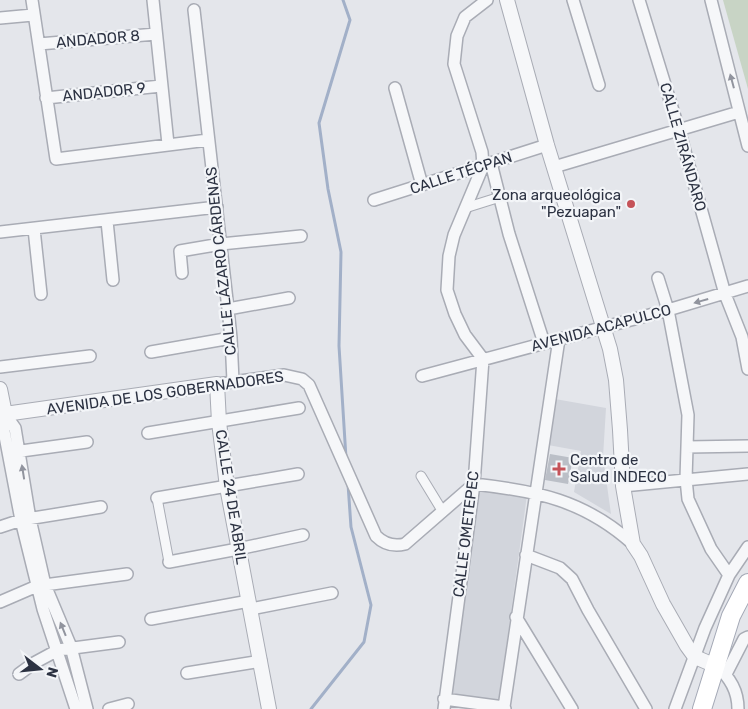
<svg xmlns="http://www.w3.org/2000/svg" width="748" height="709" font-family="Rubik,sans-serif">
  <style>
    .built { fill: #d2d5dc }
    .green { fill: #c8d4c5 }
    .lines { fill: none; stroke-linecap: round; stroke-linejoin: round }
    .stream { stroke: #a2b0c8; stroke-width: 3 }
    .building { fill: #bbbfc7 }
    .pedestrian-casing { stroke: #a9acb5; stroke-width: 11 }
    .minor-casing { stroke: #a9acb5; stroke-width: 14 }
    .tertiary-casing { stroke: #a9acb5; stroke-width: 16 }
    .primary-casing { stroke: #a4a9b6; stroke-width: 20 }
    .pedestrian { stroke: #f6f7f9; stroke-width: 9 }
    .minor { stroke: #f6f7f9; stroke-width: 11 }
    .tertiary { stroke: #f6f7f9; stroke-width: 14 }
    .primary { stroke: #fff; stroke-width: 18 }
    .oneway { fill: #91949e }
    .poi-dot { fill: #c55359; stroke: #f3f5f8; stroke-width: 2 }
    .labels { text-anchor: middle; stroke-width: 4.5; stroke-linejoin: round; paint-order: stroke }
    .street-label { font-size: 15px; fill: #2c3242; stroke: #f3f5f8 }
    .poi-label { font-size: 15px; fill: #2c3242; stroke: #f3f5f8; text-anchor: end }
  </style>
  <rect width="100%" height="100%" fill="#e4e6eb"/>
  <path class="built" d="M 555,399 L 606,408 L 603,457 L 611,514 L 574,492 L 581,451 L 548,445 Z
    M 476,488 L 527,495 L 499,700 L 448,693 Z"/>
  <path class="green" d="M 723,0 L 748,0 L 748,89 Z"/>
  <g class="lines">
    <path class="stream" d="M 343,0 L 350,20 L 319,123 L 328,189 L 341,252 L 339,346 L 346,458
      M 311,709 L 364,642 L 371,605 L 351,527 L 348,484"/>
  </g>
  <path class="building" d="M 550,454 L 573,458 L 568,484 L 545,480 Z"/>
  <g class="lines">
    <defs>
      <path id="pedestrian" d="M 465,208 L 500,197
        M 421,476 L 443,512
        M 157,498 L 169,562"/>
      <path id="minor" d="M 32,0 L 56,159 L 208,140
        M 153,0 L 168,144
        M 573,0 L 599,85
        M 639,0 L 679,130 L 725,294 L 742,337 L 748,369
        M 711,0 L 748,146
        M 194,10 L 228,309 L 231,338 L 233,381
        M 0,18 L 33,15
        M 39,44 L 156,34
        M 395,88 L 422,185
        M 46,98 L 161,86
        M 491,163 L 509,234 L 544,343
        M 554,167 L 739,112
        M 374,200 L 547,145
        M 107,221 L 113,280
        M 34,229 L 41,294
        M 0,232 L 217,207
        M 182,273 L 180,251 L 221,244 L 301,236
        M 658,278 L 668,310 L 688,415 L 686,479 L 688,499 L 711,549 L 729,575
        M 228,309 L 289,298
        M 151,352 L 231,338
        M 0,367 L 90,356
        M 422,376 L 668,310 L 748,286
        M 217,384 L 284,375 L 302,379 L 309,385 L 376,536 C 384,544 393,547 405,544 L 474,484 C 537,491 584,500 633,544
        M 5,414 L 15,428 L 30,519 L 45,585 L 71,647 L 87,709
        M 5,414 L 4,431 L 21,520 L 43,609 L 76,709
        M 148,433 L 299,408
        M 687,447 L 748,446
        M 14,452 L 87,442
        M 623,486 L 748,474
        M 157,498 L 298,474
        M 0,527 L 21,520 L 101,507
        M 526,555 L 560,568 L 572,579 L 588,610 L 646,709
        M 169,562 L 238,549 L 303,535
        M 0,602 L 37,586 L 127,574
        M 251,609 L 332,593
        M 516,617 L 572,709
        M 151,619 L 249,601
        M 716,666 C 730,677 738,691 738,709
        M 187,673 L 261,661
        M 19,674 L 34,663 L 58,650 L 119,642
        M 726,674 L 744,639 L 748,637
        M 444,699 L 504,707
        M 109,709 L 128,704
        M 444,709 L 474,484 L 483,359 L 465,335 L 455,314 L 447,290 L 449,256 L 454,235 L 483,166 L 482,152 L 454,64 L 457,36 L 465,17 L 487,0
        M 505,709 L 504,707 L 559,339
        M 675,709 L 705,628 L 729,575 L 748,547"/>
      <path id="tertiary" d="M 507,0 L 547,145 L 610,349 L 616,380 L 620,430 L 623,486 L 633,544 L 641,556 L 663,604 L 687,646 L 695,657 L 716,666
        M 0,389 L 5,414 L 217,384 L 219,422 L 227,487 L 269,709"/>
      <path id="primary" d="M 702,709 L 731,616 L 748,583"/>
    </defs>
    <use href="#pedestrian" class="pedestrian-casing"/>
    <use href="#minor" class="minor-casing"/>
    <use href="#tertiary" class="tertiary-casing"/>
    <use href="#primary" class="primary-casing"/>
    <use href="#pedestrian" class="pedestrian"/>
    <use href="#minor" class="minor"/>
    <use href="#tertiary" class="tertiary"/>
    <use href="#primary" class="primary"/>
  </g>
  <defs><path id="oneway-solid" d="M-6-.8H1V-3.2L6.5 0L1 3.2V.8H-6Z" transform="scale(1.25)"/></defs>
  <g class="oneway">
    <use href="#oneway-solid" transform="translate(732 81) rotate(-105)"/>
    <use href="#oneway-solid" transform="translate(701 301) rotate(164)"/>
    <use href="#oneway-solid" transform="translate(23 472) rotate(-99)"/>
    <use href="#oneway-solid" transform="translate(63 629) rotate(-112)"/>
  </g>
  <g class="poi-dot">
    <circle cx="631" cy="204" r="5"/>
    <path d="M556.5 461.5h5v5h5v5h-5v5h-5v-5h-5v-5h5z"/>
  </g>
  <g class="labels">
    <g class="street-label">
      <text transform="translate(98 39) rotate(-5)" y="5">ANDADOR 8</text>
      <text transform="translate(104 92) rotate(-6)" y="5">ANDADOR 9</text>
      <text transform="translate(683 147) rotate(74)" y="5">CALLE ZIRÁNDARO</text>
      <text transform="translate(461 173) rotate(-18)" y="5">CALLE TÉCPAN</text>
      <text transform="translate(221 261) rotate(-96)" y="5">CALLE LÁZARO CÁRDENAS</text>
      <text transform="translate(601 328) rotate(-15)" y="5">AVENIDA ACAPULCO</text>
      <text transform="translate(165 393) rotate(-8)" y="5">AVENIDA DE LOS GOBERNADORES</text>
      <text transform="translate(231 497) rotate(81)" y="5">CALLE 24 DE ABRIL</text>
      <text transform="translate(466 534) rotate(-83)" y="5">CALLE OMETEPEC</text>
    </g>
    <g class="poi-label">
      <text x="621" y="200">Zona arqueológica<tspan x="621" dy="17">"Pezuapan"</tspan></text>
      <text x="570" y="465" text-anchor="start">Centro de<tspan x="570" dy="17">Salud INDECO</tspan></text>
    </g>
  </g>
  <g transform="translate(40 669) rotate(106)" stroke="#f3f5f8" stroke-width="4" paint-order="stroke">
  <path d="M0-4L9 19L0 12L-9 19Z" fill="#2c3242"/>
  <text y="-8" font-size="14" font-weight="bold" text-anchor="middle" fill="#2c3242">N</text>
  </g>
</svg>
